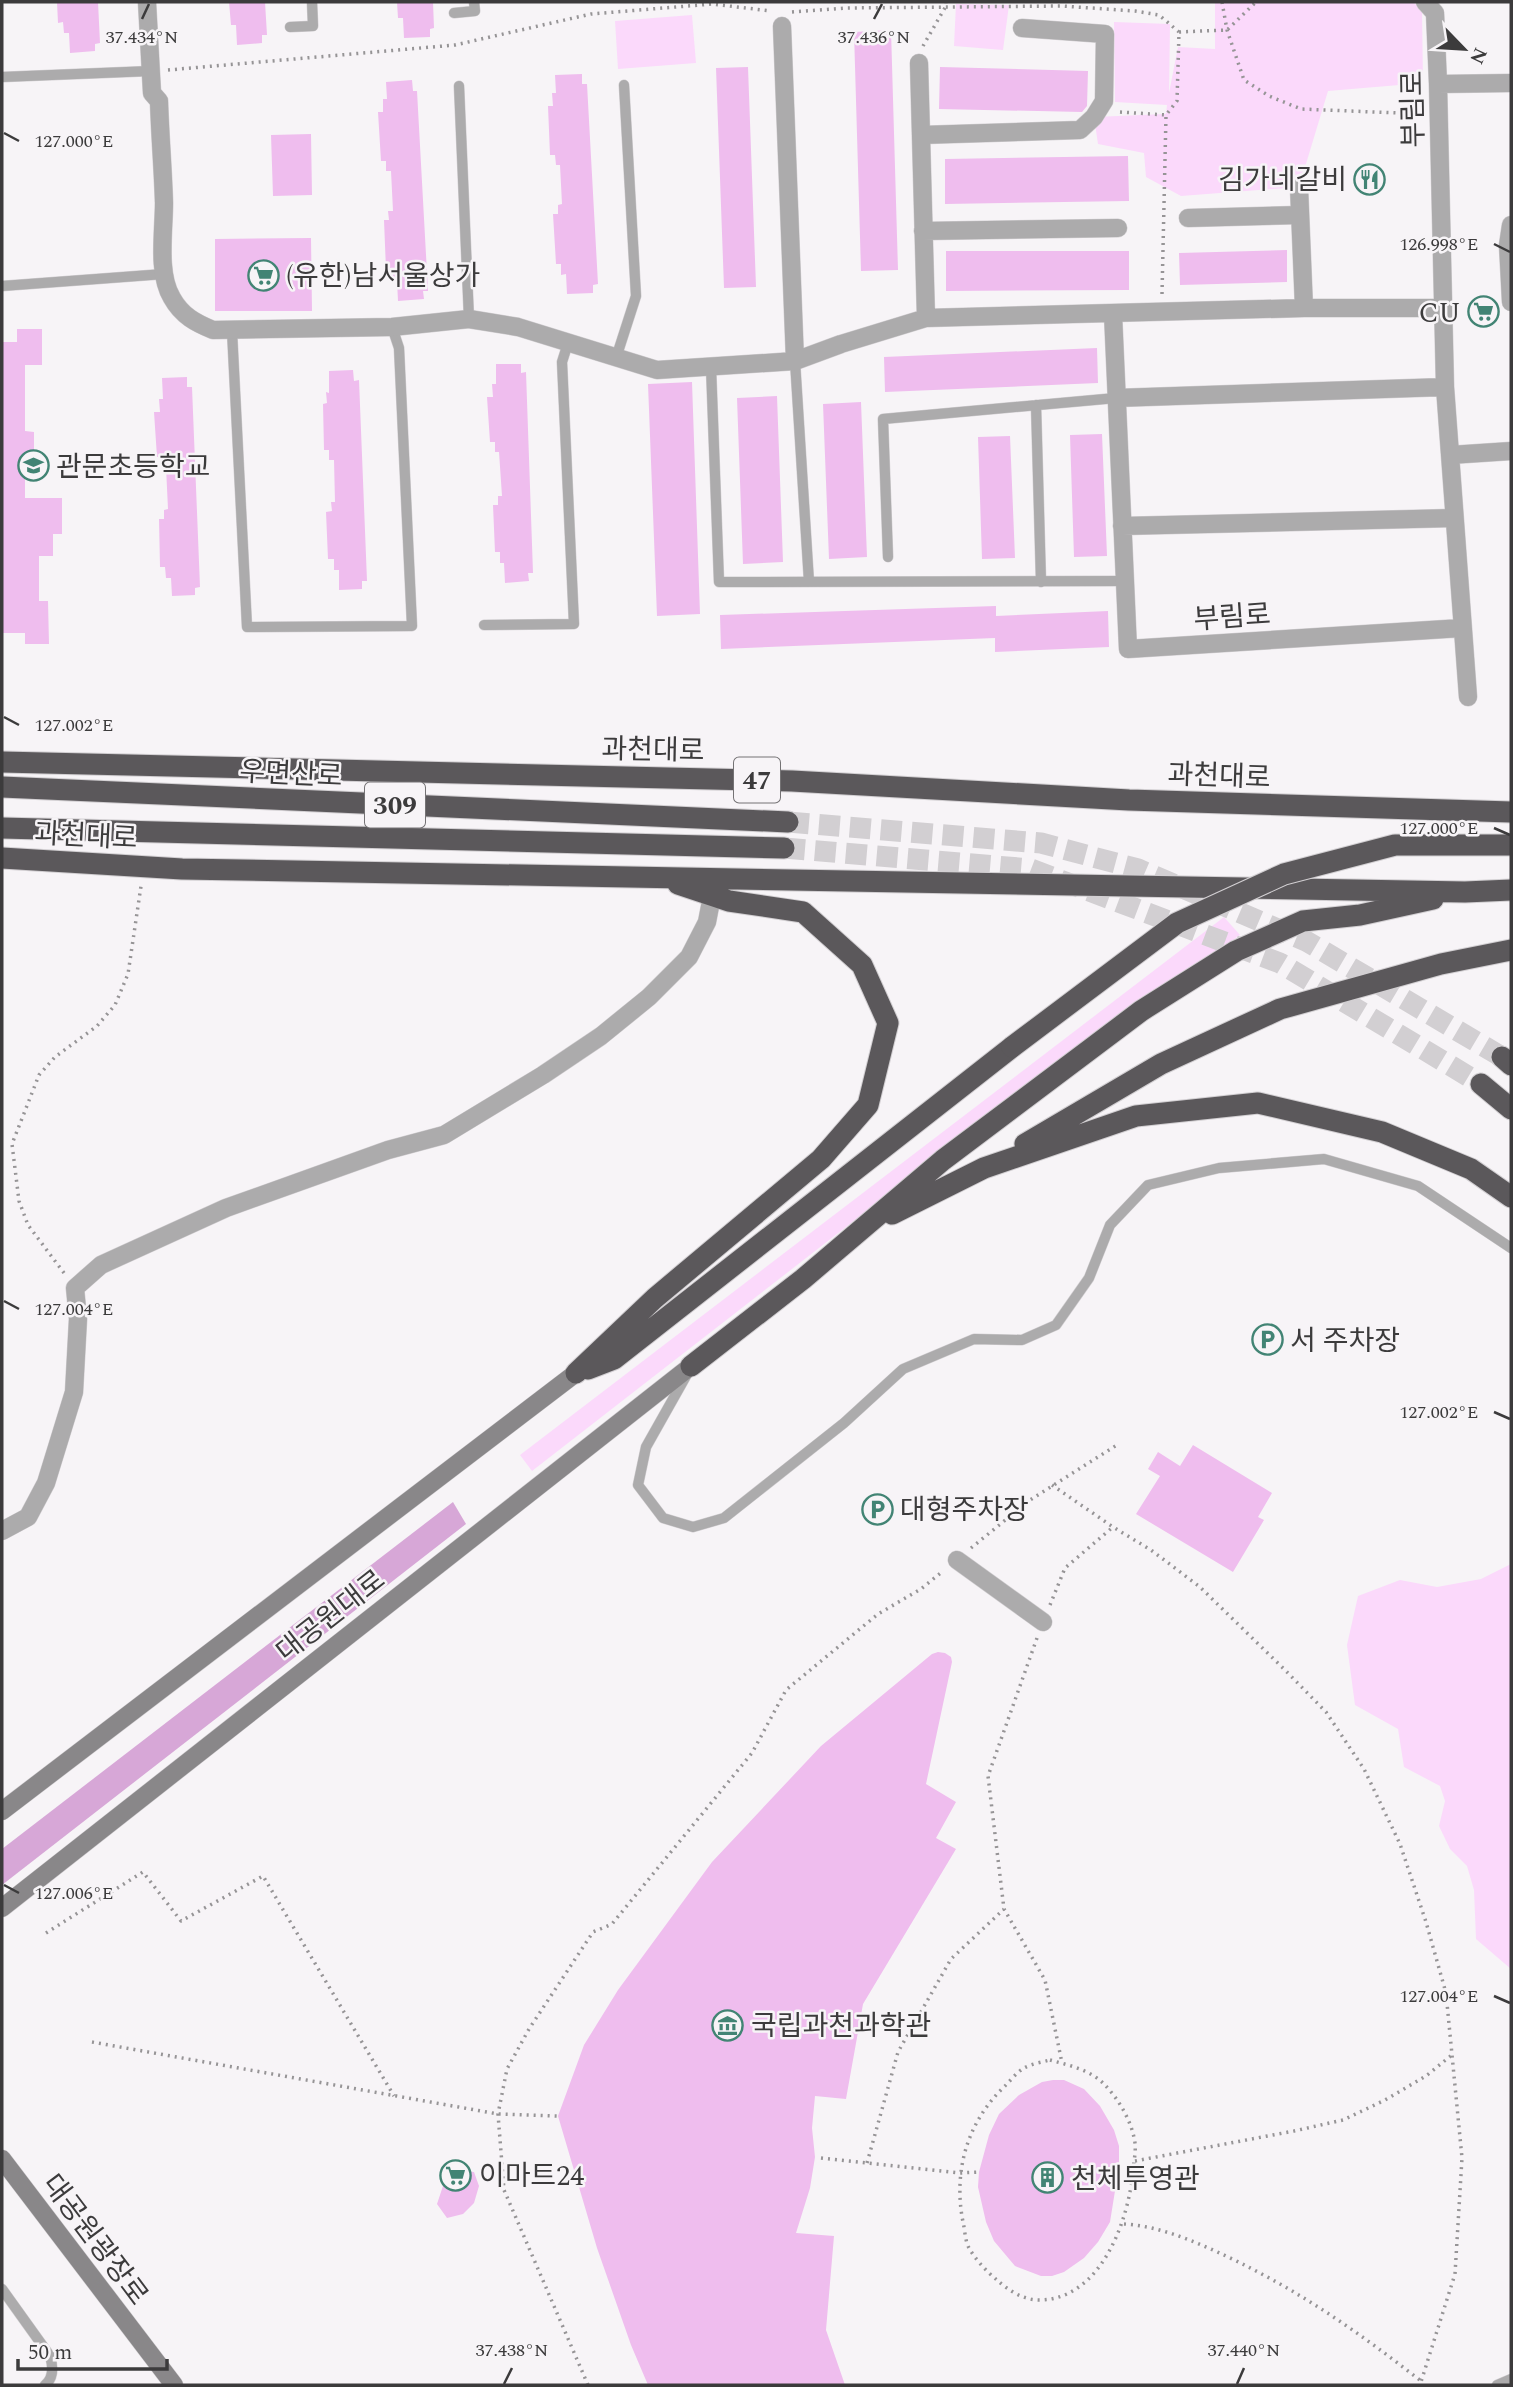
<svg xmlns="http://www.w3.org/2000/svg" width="1513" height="2387" font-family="Spectral,'Noto Sans KR',serif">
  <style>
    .green { fill: #fbd9fb }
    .forest { fill: #d7a7d7 }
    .building { fill: #efbdee }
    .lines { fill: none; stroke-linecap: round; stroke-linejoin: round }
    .highway-tunnel { stroke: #d2cfd2; stroke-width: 21; stroke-dasharray: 21 10; stroke-linecap: butt }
    .lane-casing { stroke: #d2cfd2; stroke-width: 11 }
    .street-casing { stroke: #d2cfd2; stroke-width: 19 }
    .secondary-casing { stroke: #d2cfd2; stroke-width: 19 }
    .highway-casing { stroke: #d2cfd2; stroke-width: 23 }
    .path { stroke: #969496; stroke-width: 3.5; stroke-dasharray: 2 5; stroke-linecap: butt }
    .lane { stroke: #acabac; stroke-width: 10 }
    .street { stroke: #acabac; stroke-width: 18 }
    .secondary { stroke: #898789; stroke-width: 18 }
    .highway { stroke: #5b585b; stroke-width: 21 }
    .highway-bridge-casing { stroke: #d2cfd2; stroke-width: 23; stroke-linecap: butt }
    .highway-bridge { stroke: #5b585b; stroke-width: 21 }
    .ticks { fill: none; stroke: #3c3b3c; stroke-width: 2.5 }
    .labels { text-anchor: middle; stroke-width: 5; stroke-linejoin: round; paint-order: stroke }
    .shield { fill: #f7f4f7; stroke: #747274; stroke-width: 2 }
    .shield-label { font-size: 26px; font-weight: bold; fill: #3c3b3c }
    .street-label { font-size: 28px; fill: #3c3b3c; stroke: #f7f4f7 }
    .poi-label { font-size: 28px; fill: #3c3b3c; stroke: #f7f4f7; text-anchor: start }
    .ticks-label { font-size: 18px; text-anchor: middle; fill: #3c3b3c; stroke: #f7f4f7; stroke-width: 5; stroke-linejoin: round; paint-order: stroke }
  </style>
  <rect width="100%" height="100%" fill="#f7f4f7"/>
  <path class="green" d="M 1215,2 L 1413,2 L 1422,10 L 1423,83 L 1328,91 L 1299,187 L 1181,196 L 1146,177 L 1144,153 L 1098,144 L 1094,117 L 1166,114 L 1167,105 L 1115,102 L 1114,22 L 1170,24 L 1169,93 L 1178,47 L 1215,49 Z
    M 956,4 L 1009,5 L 1003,50 L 954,46 Z
    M 692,15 L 696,63 L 618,69 L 615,21 Z
    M 1224,917 L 1240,935 L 1184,974 L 873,1206 L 532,1471 L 520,1455 Z
    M 1511,1564 L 1511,1969 L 1476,1939 L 1474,1890 L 1467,1866 L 1450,1849 L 1439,1826 L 1445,1801 L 1440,1786 L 1404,1767 L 1398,1729 L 1355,1705 L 1347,1645 L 1358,1596 L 1400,1580 L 1437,1587 L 1481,1579 Z"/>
  <path class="forest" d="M 453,1502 L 466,1524 L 2,1885 L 2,1849 Z"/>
  <path class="building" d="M 57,2 L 98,2 L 100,43 L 95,44 L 95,51 L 70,53 L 69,33 L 64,33 L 63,22 L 58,23 Z
    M 229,2 L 265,2 L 267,35 L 262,35 L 262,43 L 237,45 L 236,25 L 231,25 Z
    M 397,2 L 433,2 L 434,28 L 430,29 L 430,37 L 404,38 L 403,18 L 398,18 Z
    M 891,30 L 898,270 L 861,271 L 854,32 Z
    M 748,67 L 756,287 L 724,288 L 716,68 Z
    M 940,67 L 1088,71 L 1087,106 L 1082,112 L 939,109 Z
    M 582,74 L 582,84 L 587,84 L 598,284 L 593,285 L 593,293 L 567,294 L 566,274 L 561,275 L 561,264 L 556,264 L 553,214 L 558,214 L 558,205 L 562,204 L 560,165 L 556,165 L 555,155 L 550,155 L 548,106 L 553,106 L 552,93 L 556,93 L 555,75 Z
    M 412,80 L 413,91 L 417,91 L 428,291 L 423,291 L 424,299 L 398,301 L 397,281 L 392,281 L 391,270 L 386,270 L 384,220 L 389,220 L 388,211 L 393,211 L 391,171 L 386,171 L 386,161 L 381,161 L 378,112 L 383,112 L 383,99 L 387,99 L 386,82 Z
    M 311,134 L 312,195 L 273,196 L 271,135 Z
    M 1128,156 L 1129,201 L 945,204 L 945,159 Z
    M 311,238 L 312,311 L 215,311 L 215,239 Z
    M 1287,250 L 1287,282 L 1180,285 L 1179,253 Z
    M 946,251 L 1129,251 L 1129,290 L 946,291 Z
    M 17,329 L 42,329 L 42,365 L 25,365 L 25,431 L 34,432 L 34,453 L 25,453 L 25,498 L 62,498 L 62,534 L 53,534 L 53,556 L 39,556 L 39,601 L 48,601 L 49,644 L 25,644 L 25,633 L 2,633 L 2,366 L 3,342 L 17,342 Z
    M 1097,348 L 1098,383 L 885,392 L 884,357 Z
    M 496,364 L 521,364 L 521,373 L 526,372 L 533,573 L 528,573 L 529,581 L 505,583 L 504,563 L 500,563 L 500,552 L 495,552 L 493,505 L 498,505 L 498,496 L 502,496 L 499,452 L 495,452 L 495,442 L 490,442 L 487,397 L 493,397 L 492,384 L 496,384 Z
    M 353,370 L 354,381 L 359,380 L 367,581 L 362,581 L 362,589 L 339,590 L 339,570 L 334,570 L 334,559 L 328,559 L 326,512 L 332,511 L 331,502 L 335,502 L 334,460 L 329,460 L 329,450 L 324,450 L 323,404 L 327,403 L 326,392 L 329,393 L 329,371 Z
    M 187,377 L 187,387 L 192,387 L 200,587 L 195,588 L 195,595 L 172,596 L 171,578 L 166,578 L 165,567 L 160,567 L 159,519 L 164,519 L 164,510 L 168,509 L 166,467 L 162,467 L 162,457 L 157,457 L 154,412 L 160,412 L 159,399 L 163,399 L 162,378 Z
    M 692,382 L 700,614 L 657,616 L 648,384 Z
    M 777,396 L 783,562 L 743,564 L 737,398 Z
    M 861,402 L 867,557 L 829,559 L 823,404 Z
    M 1102,434 L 1107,556 L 1074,557 L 1070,435 Z
    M 1010,436 L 1015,558 L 982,559 L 978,437 Z
    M 996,606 L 996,616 L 1108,611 L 1109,647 L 995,652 L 995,638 L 721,649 L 720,615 Z
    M 1193,1445 L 1272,1493 L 1258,1517 L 1264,1520 L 1233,1572 L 1136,1514 L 1160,1476 L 1148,1469 L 1158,1452 L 1180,1466 Z
    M 938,1652 L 945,1653 L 951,1657 L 952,1662 L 926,1784 L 956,1802 L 936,1838 L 956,1849 L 863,2004 L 846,2099 L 815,2096 L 812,2128 L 815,2157 L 810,2188 L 796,2233 L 834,2236 L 826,2330 L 845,2385 L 648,2385 L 631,2345 L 597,2248 L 558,2116 L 584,2045 L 618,1990 L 712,1862 L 821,1746 L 932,1654 Z
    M 1053,2080 L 1064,2080 L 1084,2089 L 1100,2106 L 1114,2130 L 1119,2146 L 1119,2166 L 1110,2222 L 1098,2242 L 1084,2258 L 1064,2272 L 1052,2276 L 1041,2276 L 1015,2266 L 994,2241 L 986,2222 L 978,2187 L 979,2172 L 989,2135 L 999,2114 L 1019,2095 L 1042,2082 Z
    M 456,2170 L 474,2172 L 479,2186 L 474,2203 L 463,2214 L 447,2218 L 437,2204 L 443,2186 Z"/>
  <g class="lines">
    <path class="highway-tunnel" d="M 788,822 L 1041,843 L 1138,869 L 1306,941 L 1502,1057
      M 784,848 L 1031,869 L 1280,963 L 1481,1084"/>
    <defs>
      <path id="lane" d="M 454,13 L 475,11 L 474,2
        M 290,27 L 313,26 L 312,2
        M 2,77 L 151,71
        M 459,86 L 469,319
        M 2,286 L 164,274
        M 232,331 L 247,627 L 412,626 L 399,348 L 392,327
        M 616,358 L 636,296 L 624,85
        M 795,361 L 809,582
        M 711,367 L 719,582 L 1124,581
        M 1036,405 L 1041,582
        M 888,557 L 883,419 L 1116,398
        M 484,625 L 574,624 L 562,362 L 568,343
        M 686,1376 L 646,1447 L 638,1485 L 663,1518 L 693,1527 L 724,1518 L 844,1423 L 903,1369 L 974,1339 L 1022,1340 L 1056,1325 L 1089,1278 L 1110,1225 L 1148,1185 L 1219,1168 L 1324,1159 L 1418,1186 L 1511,1248
        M 2,2289 L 50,2356 C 53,2366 54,2378 45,2385
        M 1497,2385 L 1511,2379"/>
      <path id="street" d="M 147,2 L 152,93 L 159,101 C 160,135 163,169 164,203 C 164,231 157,274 172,298 C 182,316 196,323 213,330 L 392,327 L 469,319 L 518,327 L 657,370 L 795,361 L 841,344 L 926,318 L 1304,308 L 1442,308
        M 1425,2 L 1435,13 L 1438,84 L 1445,387 L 1468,697
        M 782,26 L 795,361
        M 919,63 L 926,318
        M 1438,84 L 1511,83
        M 921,135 L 1080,130 L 1094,117 L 1104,101 L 1105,34 L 1022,28
        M 1299,187 L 1304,308
        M 1188,218 L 1300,215
        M 1511,225 L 1508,245 L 1511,302
        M 923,231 L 1118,228
        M 1113,314 L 1128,649 L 1462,628
        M 1116,398 L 1445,387
        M 1450,455 L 1511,451
        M 1122,526 L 1454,518
        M 2,1531 L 28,1517 L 46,1483 L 74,1392 L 78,1319 L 75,1288 L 101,1265 L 226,1208 L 388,1150 L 444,1135 L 543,1075 L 601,1036 L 649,997 L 689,957 L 707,922 L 712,896
        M 957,1560 L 1043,1622"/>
      <path id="secondary" d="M 2,1811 L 576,1373
        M 2,1908 L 691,1366
        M 2,2159 L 174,2385"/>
      <path id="highway" d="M 2,762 L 792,781 L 1129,800 L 1511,812
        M 2,787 L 788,822
        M 2,828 L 784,848
        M 2,858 L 182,869 L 1465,892 L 1511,890
        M 1502,1057 L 1511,1065
        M 1481,1084 L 1511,1109
        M 1025,1144 L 1161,1064 L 1280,1009 L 1441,964 L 1511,950
        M 892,1214 L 984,1168 L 1136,1116 L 1258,1103 L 1382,1132 L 1471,1169 L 1511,1197
        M 691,1366 L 803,1279 L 943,1160 L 1141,1011 L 1236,951 L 1303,921 L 1360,915 L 1433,899
        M 588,1369 L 614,1359 L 1012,1047
        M 576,1373 L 655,1298 L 821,1159 L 868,1105 L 888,1023 L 862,965 L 803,912 L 729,901 L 678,884"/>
    </defs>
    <use href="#lane" class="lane-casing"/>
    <use href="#street" class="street-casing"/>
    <use href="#secondary" class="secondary-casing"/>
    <use href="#highway" class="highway-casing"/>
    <path class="path" d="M 1222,2 L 1227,30 L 1244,80 L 1269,96 L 1301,109 L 1423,114
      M 792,12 L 847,8 L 1062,6 L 1135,11 L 1159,15 L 1179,32
      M 923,46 L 946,6 L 946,2
      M 168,70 L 455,45 L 591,14 L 712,4 L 771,11
      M 1120,112 L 1166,115 L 1177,101 L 1179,32 L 1227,30 L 1256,2
      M 1162,294 L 1166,115
      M 64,1273 L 28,1225 L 19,1201 L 12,1144 L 39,1075 L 55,1057 L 97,1026 L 115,1005 L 128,974 L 141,886
      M 1052,1485 L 1113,1527 L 1151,1550 L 1200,1587 L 1285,1670 L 1326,1712 L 1364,1769 L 1400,1844 L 1426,1922 L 1446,1993 L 1462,2158 L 1455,2274 L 1420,2385
      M 971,1548 L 1030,1500 L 1117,1445
      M 1050,1605 L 1065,1568 L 1113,1527
      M 1037,1638 L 988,1776 L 1004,1909 L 1045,1980 L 1062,2063
      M 46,1933 L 143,1872 L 181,1921 L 263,1876 L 394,2096
      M 92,2042 L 498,2114 L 558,2116
      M 1050,2060 C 1068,2065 1088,2069 1103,2083 C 1118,2098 1132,2121 1135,2143 C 1136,2151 1134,2161 1133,2170 C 1129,2220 1101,2300 1039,2300 C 1023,2300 1008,2290 997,2280 C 987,2272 975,2259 969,2248 C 965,2241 965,2230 963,2222 C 953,2171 967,2122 1005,2086 C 1011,2080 1017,2072 1024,2068 C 1031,2064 1042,2062 1050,2060 Z
      M 821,2158 L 960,2173 L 979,2172
      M 1135,2161 L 1294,2131 L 1343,2120 L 1385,2100 L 1426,2076 L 1453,2054
      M 867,2163 L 898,2052 L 951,1959 L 1004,1909
      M 1124,2224 C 1159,2226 1194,2241 1226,2256 C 1300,2291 1357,2331 1421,2381
      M 588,2385 L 504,2190 L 498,2114 L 507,2069 L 529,2029 L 593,1932 L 612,1924 L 752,1753 L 786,1690 L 878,1614 L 921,1589 L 943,1571"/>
    <use href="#lane" class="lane"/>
    <use href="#street" class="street"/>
    <use href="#secondary" class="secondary"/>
    <use href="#highway" class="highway"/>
    <defs>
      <path id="highway-bridge" d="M 1012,1047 L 1177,923 L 1284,874 L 1395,845 L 1511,845"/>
    </defs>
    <use href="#highway-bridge" class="highway-bridge-casing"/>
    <use href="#highway-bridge" class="highway-bridge"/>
  </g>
  <path class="ticks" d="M 142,19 L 149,4M 874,19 L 882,4M 4,133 L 19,141M 1494,244 L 1510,252M 4,717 L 19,725M 1494,828 L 1510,835M 4,1301 L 19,1309M 1494,1412 L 1510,1419M 4,1885 L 19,1893M 1494,1996 L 1510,2003M 504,2384 L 512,2368M 1237,2384 L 1244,2368"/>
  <defs>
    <symbol id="restaurant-ring" viewBox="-11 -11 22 22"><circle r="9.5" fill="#f7f4f7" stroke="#428474" stroke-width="1.5"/><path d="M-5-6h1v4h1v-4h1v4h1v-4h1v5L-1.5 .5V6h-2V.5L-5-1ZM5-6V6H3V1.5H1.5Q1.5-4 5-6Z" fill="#428474"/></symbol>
    <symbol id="supermarket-ring" viewBox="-11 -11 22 22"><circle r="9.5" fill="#f7f4f7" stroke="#428474" stroke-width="1.5"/><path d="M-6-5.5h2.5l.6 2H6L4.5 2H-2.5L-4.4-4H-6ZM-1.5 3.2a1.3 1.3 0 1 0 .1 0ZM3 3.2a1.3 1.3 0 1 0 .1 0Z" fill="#428474"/></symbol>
    <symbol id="school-ring" viewBox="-11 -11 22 22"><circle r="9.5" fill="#f7f4f7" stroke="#428474" stroke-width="1.5"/><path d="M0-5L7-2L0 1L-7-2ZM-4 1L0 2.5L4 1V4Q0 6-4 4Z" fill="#428474"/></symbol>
    <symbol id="parking-ring" viewBox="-11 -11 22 22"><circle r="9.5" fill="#f7f4f7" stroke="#428474" stroke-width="1.5"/><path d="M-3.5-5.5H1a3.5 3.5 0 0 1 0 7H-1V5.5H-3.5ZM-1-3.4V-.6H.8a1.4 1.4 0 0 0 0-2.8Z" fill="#428474"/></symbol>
    <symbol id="museum-ring" viewBox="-11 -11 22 22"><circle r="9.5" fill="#f7f4f7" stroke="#428474" stroke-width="1.5"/><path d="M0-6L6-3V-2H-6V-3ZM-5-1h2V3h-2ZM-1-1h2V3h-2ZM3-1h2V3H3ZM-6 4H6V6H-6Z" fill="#428474"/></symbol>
    <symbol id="building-ring" viewBox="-11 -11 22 22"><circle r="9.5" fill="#f7f4f7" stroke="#428474" stroke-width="1.5"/><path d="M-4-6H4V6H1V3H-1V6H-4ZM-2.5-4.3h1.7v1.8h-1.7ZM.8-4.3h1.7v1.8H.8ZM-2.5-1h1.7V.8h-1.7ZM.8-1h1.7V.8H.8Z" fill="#428474"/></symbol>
  </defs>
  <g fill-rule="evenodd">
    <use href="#restaurant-ring" x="1352" y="162" width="35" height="35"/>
    <use href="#supermarket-ring" x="246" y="258" width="35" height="35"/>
    <use href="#supermarket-ring" x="1466" y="294" width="35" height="35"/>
    <use href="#school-ring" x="16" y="448" width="35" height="35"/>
    <use href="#parking-ring" x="1250" y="1322" width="35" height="35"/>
    <use href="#parking-ring" x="860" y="1492" width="35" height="35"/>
    <use href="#museum-ring" x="710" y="2008" width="35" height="35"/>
    <use href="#supermarket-ring" x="438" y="2158" width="35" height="35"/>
    <use href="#building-ring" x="1030" y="2160" width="35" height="35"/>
  </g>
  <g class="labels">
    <g class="shield">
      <rect x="734" y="757.5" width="46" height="45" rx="5"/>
      <rect x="365" y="782.5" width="60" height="45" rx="5"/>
    </g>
    <g class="shield-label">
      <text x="757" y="789">47</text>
      <text x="395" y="814">309</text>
    </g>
    <g class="street-label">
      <text transform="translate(1412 109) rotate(-91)" y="10">부림로</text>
      <text transform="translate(1232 616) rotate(-4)" y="10">부림로</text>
      <text transform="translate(653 749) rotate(1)" y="10">과천대로</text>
      <text transform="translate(291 773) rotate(3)" y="10">우면산로</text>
      <text transform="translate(1219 775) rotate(2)" y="10">과천대로</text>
      <text transform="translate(86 835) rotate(3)" y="10">과천대로</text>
      <text transform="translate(330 1615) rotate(-38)" y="10">대공원대로</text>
      <text transform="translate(96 2239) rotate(53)" y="10">대공원광장로</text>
    </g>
    <g class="poi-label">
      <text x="1347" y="189" text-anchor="end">김가네갈비</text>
      <text x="286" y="285">(유한)남서울상가</text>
      <text x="1461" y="322" text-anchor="end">CU</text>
      <text x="56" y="476">관문초등학교</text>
      <text x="1290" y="1350">서 주차장</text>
      <text x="900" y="1519">대형주차장</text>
      <text x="751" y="2035">국립과천과학관</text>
      <text x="479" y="2185">이마트24</text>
      <text x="1071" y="2188">천체투영관</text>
    </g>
  </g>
  <g class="ticks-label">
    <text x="142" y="43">37.434°N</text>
    <text x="874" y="43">37.436°N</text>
    <text x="74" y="147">127.000°E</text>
    <text x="1439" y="250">126.998°E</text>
    <text x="74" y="731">127.002°E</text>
    <text x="1439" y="834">127.000°E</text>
    <text x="74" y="1315">127.004°E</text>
    <text x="1439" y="1418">127.002°E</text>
    <text x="74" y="1899">127.006°E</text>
    <text x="1439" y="2002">127.004°E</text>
    <text x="512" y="2356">37.438°N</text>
    <text x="1244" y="2356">37.440°N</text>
  </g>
  <rect width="1513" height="2387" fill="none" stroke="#3c3b3c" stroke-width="7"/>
  <g transform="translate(1464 49) rotate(115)" stroke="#f7f4f7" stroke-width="5" paint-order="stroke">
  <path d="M0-5L12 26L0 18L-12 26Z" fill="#3c3b3c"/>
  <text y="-10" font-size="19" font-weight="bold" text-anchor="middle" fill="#3c3b3c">N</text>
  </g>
  <path d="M18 2359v10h149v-10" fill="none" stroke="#3c3b3c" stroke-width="3.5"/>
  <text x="28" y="2359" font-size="21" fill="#3c3b3c" stroke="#f7f4f7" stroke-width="5" paint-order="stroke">50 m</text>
</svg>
